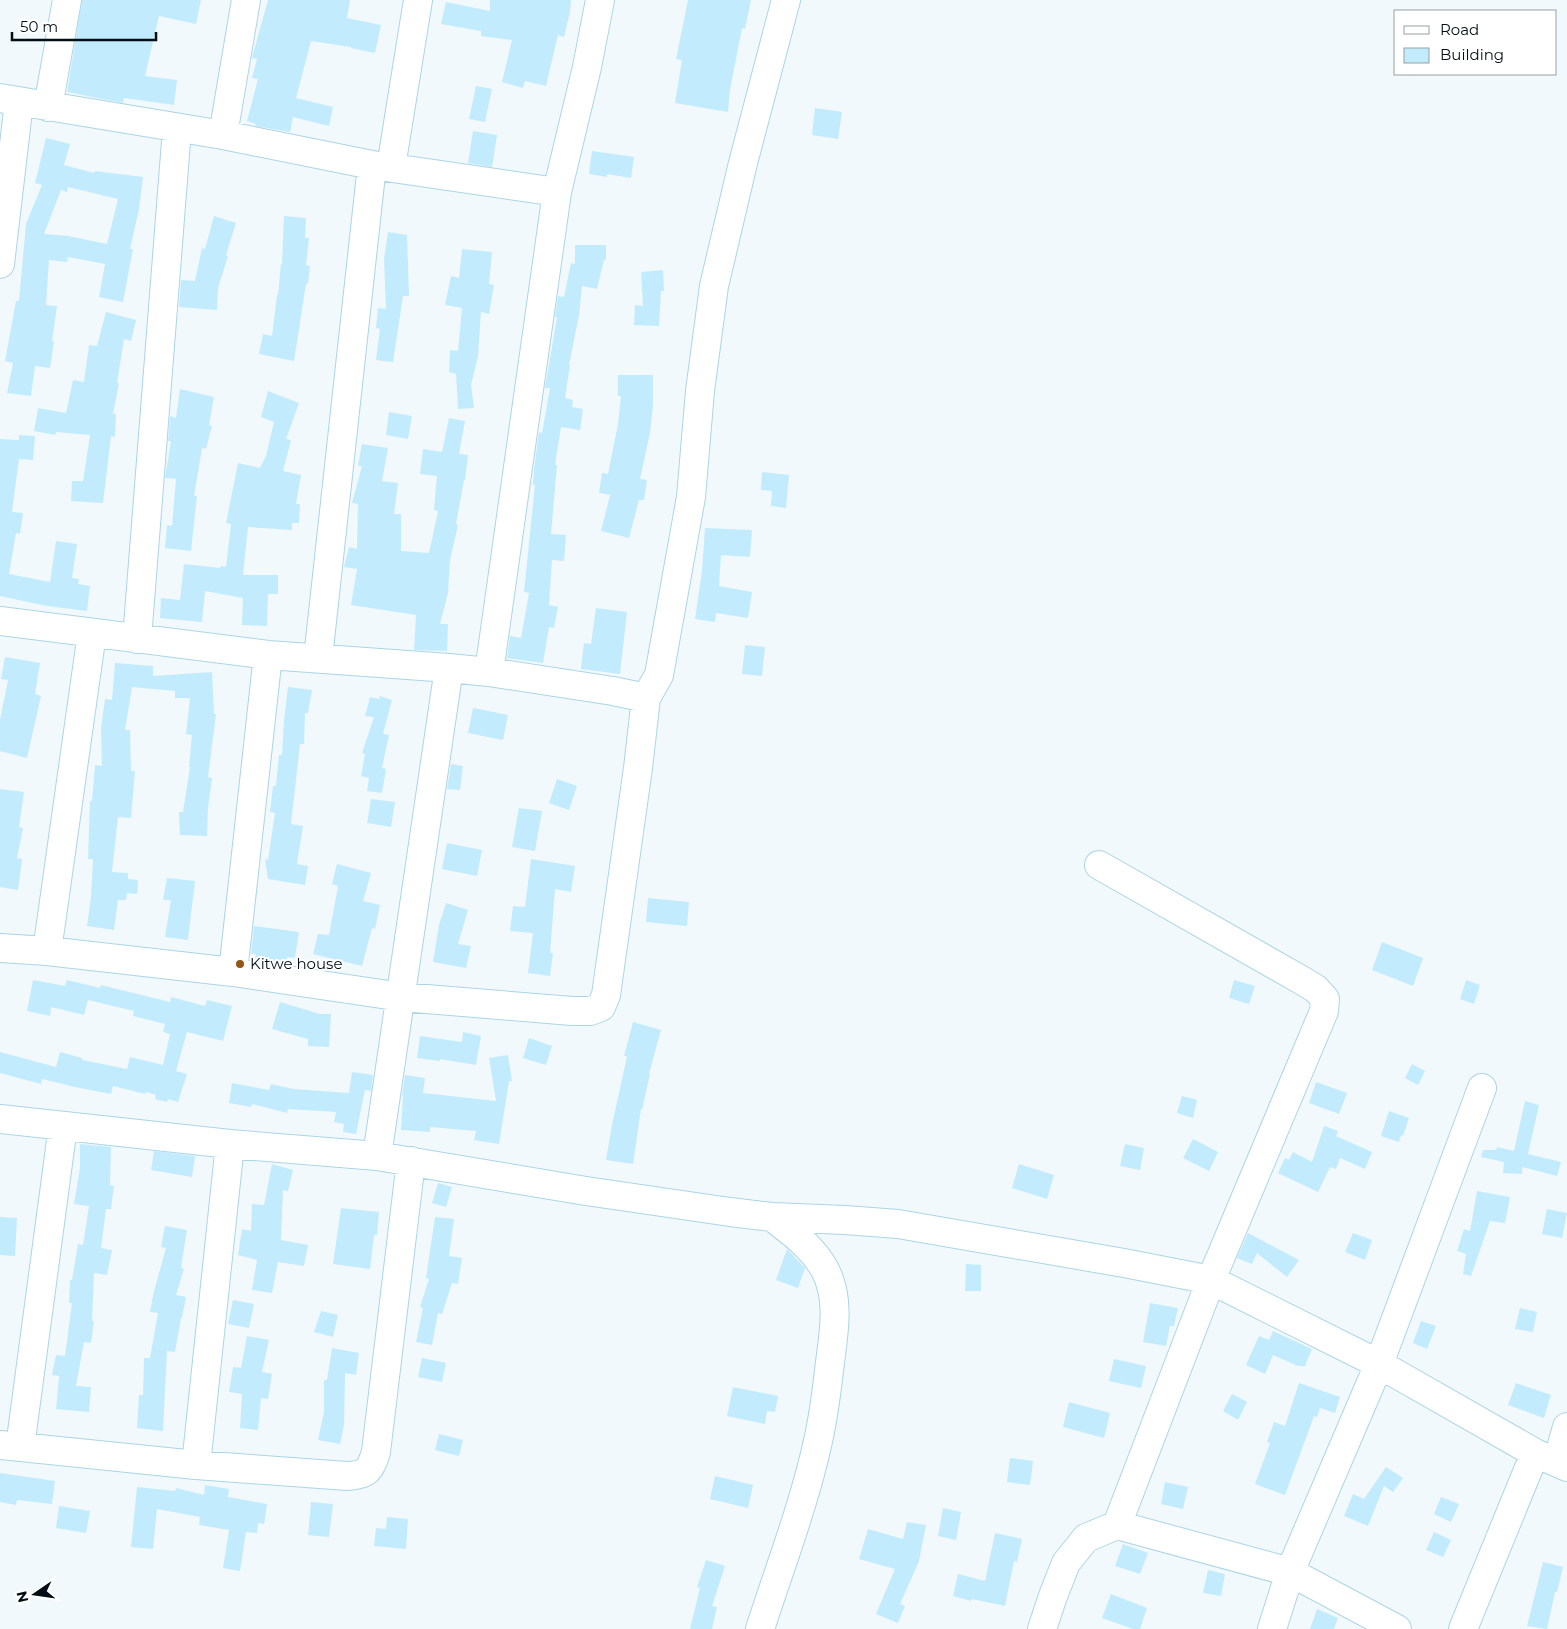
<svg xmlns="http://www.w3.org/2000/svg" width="1567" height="1629" font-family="Montserrat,sans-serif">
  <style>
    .building { fill: #c2ecfd; fill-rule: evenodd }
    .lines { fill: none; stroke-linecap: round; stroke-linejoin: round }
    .minor-casing { stroke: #abd5e6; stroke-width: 30 }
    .minor { stroke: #fff; stroke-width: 28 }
    .poi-dot { fill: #925617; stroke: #fff; stroke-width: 2 }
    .labels { text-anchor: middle; stroke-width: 4; stroke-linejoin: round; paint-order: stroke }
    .poi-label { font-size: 15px; fill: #020e14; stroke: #fff; text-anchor: start }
  </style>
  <rect width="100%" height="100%" fill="#f1f9fd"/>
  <path class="building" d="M 82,0 L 201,0 L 196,24 L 159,16 L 145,76 L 177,80 L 174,105 L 124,98 L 123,103 L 67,92 Z
    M 268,0 L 350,0 L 347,18 L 381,25 L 375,53 L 351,48 L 351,47 L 311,41 L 296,98 L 333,107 L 329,126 L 293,117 L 290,132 L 255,126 L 256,124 L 247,121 L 258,79 L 252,78 L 257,59 L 252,58 L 253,54 Z
    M 490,0 L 571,0 L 570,12 L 564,37 L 558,35 L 546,86 L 525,81 L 523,88 L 502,82 L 512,40 L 481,36 L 481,31 L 441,24 L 446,2 L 490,11 Z
    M 688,0 L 751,0 L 745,29 L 742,28 L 730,90 L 728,112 L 675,103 L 682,60 L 676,59 Z
    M 476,86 L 492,89 L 485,122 L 469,119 Z
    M 815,108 L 842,112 L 838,139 L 812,135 Z
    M 473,131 L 497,135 L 492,167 L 468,163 Z
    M 46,138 L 70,144 L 64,165 L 94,173 L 95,171 L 143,177 L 139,209 L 130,249 L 133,249 L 123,302 L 99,297 L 105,264 L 68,257 L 67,262 L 49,260 L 46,305 L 57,306 L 52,341 L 54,341 L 50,368 L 35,366 L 31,396 L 7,393 L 13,363 L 5,361 L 16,301 L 19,301 L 26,224 L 42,185 L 35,183 ZM 68,187 L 118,199 L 107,244 L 68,236 L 44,234 L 61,190 L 67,192 Z
    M 592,151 L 634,157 L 631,178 L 607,174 L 607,177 L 589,174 Z
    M 214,216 L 236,223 L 226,255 L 228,256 L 218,288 L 217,310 L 179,307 L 181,280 L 195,281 L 202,248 L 205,249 Z
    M 284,216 L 306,218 L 305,238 L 309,238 L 306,265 L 310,266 L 308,284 L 306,284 L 294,361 L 259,354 L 263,334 L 272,336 L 277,295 L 278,295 L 281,263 L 282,264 Z
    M 388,232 L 407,235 L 409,296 L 403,296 L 393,362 L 376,360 L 380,329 L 376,328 L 378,308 L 386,309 L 384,259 Z
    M 575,245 L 606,245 L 606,260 L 604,260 L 597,289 L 582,286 L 579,315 L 569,365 L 570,365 L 565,398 L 573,400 L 572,407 L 583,409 L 580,430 L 561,427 L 555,465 L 557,465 L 551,534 L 566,535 L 564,561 L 552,560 L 549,605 L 558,607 L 554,628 L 549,627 L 543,663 L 507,658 L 510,636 L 521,638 L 529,593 L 524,592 L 535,485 L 533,485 L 534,469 L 539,432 L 542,433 L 550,388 L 545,388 L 557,317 L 555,317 L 558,296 L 564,297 L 571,263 L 575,264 Z
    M 462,249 L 492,252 L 489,284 L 494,285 L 489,314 L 481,312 L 478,356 L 471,385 L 474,408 L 458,409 L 456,374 L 449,372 L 450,350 L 458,351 L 462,308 L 445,305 L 451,276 L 459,278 Z
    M 663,270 L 664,291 L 661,291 L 659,326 L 634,325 L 635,305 L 643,306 L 641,272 Z
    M 106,312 L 136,320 L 131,341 L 124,339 L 117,383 L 119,383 L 113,414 L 116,414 L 115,437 L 111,436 L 103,503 L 71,501 L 72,481 L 83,481 L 90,435 L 56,432 L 55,435 L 34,431 L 38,408 L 66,413 L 73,380 L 84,382 L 89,345 L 97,346 Z
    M 618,375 L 653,375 L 653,405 L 650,433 L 640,479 L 647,480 L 644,500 L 639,500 L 629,538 L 601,531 L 610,495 L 599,493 L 602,473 L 608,474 L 618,424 L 621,396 L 618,396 Z
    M 180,389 L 214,397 L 209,425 L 212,426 L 206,449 L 202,448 L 194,496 L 197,496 L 191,551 L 165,548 L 167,525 L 172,526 L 176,479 L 165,478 L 171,441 L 168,441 L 170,418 L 170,416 L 176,418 Z
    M 268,391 L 299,403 L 286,439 L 291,440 L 283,471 L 301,475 L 296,504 L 300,504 L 299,523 L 292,523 L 292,530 L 248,527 L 243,575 L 278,575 L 278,594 L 268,594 L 267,626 L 242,625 L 243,598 L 205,591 L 202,622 L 160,618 L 161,598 L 180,600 L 184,564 L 220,568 L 221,566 L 226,567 L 231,524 L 226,523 L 238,463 L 260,468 L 266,456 L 274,422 L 261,417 Z
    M 389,412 L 412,416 L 408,439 L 386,435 Z
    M 449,418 L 465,421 L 459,454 L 468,455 L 465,480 L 464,480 L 456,524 L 458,525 L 450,560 L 448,593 L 440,624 L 448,624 L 447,651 L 414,650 L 416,615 L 351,605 L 357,569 L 344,567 L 349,547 L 357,549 L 358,504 L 352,503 L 362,466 L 358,466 L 362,444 L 388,448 L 382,481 L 398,483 L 394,514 L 401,514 L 401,551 L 429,553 L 438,511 L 434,510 L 437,476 L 420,474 L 423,449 L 442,452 Z
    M 19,435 L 35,436 L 33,460 L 19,459 L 12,512 L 23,513 L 20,534 L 16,533 L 9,574 L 50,582 L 56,541 L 77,544 L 72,578 L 79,579 L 78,584 L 90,586 L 87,611 L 47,606 L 0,596 L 0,439 L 19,440 Z
    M 762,472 L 789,475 L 786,508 L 771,506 L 772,491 L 761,490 Z
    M 705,528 L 752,530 L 750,557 L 721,555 L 719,586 L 752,592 L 748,618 L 716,613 L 715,622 L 695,619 L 702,571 Z
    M 596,608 L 627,612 L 620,674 L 581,669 L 584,643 L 591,644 Z
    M 745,645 L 765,647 L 762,676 L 742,674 Z
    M 5,657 L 40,663 L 35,694 L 41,696 L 27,758 L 0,751 L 0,720 L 8,680 L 1,679 Z
    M 115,663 L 153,666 L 153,676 L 212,672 L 214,714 L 216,714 L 208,777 L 212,778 L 208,808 L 207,836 L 180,835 L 179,812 L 183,812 L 190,767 L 189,767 L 192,735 L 186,734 L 190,698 L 175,698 L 175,691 L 132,687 L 125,730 L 130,730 L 131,771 L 135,771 L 131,818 L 118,817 L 112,872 L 128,873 L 128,879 L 138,880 L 137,894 L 127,893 L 126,900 L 118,900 L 114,930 L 87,926 L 91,897 L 93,859 L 88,859 L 90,801 L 92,801 L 95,765 L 102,766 L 101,729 L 105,699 L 112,700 Z
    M 288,687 L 312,690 L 308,713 L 305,713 L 304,744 L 300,744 L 291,824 L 303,826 L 297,864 L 308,866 L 305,885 L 268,879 L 265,859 L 268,860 L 275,813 L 270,812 L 273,786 L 276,786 L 279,755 L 282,755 L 284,720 Z
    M 380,696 L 392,700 L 383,734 L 389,735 L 382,768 L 386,769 L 382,793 L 367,791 L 369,778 L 361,776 L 365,754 L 362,753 L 374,717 L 365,716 L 370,697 L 379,699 Z
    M 473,708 L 508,715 L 503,740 L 468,733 Z
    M 451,764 L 463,766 L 460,790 L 447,789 Z
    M 557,779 L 577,786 L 569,810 L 549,803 Z
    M 0,789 L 24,792 L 19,827 L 23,828 L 17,858 L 22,859 L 18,890 L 0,887 Z
    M 371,799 L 395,802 L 391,827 L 367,823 Z
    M 519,808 L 542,811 L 535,851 L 512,847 Z
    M 447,843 L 482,850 L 477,876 L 442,869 Z
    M 531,859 L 575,866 L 571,892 L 555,889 L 550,953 L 553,953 L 550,976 L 528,973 L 533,933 L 510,931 L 513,906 L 525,907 Z
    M 337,864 L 371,873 L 363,901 L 380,905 L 375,929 L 372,928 L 362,966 L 313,954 L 318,934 L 329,935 L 338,886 L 332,884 Z
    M 167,878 L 195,881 L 188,940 L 165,937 L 171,900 L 163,900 Z
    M 648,898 L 689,902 L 687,926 L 646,922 Z
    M 446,903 L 468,910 L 458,944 L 471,946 L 466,968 L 433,962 L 439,925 Z
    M 254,926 L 299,932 L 295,958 L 287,957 L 287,963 L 255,959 L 256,954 L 251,954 Z
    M 1382,942 L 1423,958 L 1413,986 L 1372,970 Z
    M 33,980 L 65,986 L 67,980 L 100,988 L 101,985 L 170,1002 L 171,997 L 205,1006 L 207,1000 L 232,1006 L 223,1041 L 187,1032 L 176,1071 L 187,1074 L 178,1102 L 168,1099 L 167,1102 L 155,1099 L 156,1095 L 146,1092 L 145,1094 L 113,1086 L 111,1094 L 75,1087 L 42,1079 L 41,1084 L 0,1073 L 0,1052 L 56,1067 L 60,1052 L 82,1058 L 82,1060 L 127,1069 L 130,1057 L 163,1065 L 170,1034 L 163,1032 L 165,1024 L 133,1016 L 134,1011 L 88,1000 L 84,1015 L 51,1007 L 50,1016 L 27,1011 Z
    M 1234,980 L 1255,986 L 1249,1004 L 1229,998 Z
    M 1466,980 L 1480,985 L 1474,1004 L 1460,999 Z
    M 280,1002 L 320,1014 L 331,1014 L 329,1047 L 308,1046 L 308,1039 L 272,1029 Z
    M 633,1022 L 661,1030 L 649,1074 L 650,1074 L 642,1110 L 641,1109 L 633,1164 L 606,1160 L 612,1125 L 627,1056 L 624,1056 Z
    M 463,1032 L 481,1036 L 476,1065 L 440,1059 L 440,1061 L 417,1058 L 420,1036 L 462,1042 Z
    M 529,1038 L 552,1046 L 546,1065 L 523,1058 Z
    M 508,1055 L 512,1081 L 509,1081 L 499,1144 L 474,1140 L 476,1131 L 430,1127 L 430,1132 L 401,1130 L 403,1096 L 402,1096 L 405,1075 L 425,1078 L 423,1093 L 496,1101 L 489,1058 Z
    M 1412,1064 L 1425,1071 L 1418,1085 L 1405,1078 Z
    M 352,1072 L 373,1075 L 371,1091 L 365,1090 L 356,1134 L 343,1132 L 344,1124 L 334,1122 L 336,1112 L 288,1109 L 287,1113 L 252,1104 L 251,1107 L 229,1103 L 232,1083 L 269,1090 L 271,1084 L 293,1089 L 349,1093 Z
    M 1316,1082 L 1347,1093 L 1339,1114 L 1309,1103 Z
    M 1182,1096 L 1197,1100 L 1193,1118 L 1177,1113 Z
    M 1525,1101 L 1539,1105 L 1528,1154 L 1561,1162 L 1557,1176 L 1522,1167 L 1522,1174 L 1503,1173 L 1504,1162 L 1481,1157 L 1483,1150 L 1496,1150 L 1497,1147 L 1514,1151 Z
    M 1389,1111 L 1409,1118 L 1403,1136 L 1401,1135 L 1399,1142 L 1381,1136 Z
    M 1324,1126 L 1338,1131 L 1336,1136 L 1372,1152 L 1365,1169 L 1340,1158 L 1336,1169 L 1330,1167 L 1318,1192 L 1278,1173 L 1285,1158 L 1289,1160 L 1293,1152 L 1312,1162 Z
    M 1193,1139 L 1218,1152 L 1209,1171 L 1183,1158 Z
    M 80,1144 L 111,1147 L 110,1185 L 114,1186 L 111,1209 L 106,1209 L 101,1248 L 112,1250 L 107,1275 L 94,1273 L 92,1321 L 94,1321 L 91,1343 L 84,1342 L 76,1386 L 91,1387 L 89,1412 L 56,1409 L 59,1376 L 52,1375 L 56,1355 L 65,1356 L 72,1303 L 69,1303 L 70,1280 L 72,1280 L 78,1244 L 83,1245 L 89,1206 L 74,1204 L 80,1168 Z
    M 1125,1144 L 1144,1148 L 1140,1170 L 1120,1166 Z
    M 154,1151 L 195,1156 L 192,1177 L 151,1170 Z
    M 272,1164 L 293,1170 L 288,1191 L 283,1190 L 281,1240 L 308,1245 L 304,1266 L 278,1262 L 272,1293 L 252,1290 L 257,1260 L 238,1255 L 242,1229 L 251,1231 L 252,1204 L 264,1205 Z
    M 1019,1164 L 1054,1175 L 1047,1199 L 1012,1188 Z
    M 438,1183 L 452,1187 L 446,1207 L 432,1203 Z
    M 1477,1191 L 1510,1197 L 1505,1223 L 1490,1221 L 1471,1276 L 1463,1274 L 1466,1254 L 1457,1251 L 1464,1229 L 1470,1231 Z
    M 341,1208 L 379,1212 L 377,1235 L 374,1235 L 370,1269 L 333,1264 Z
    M 1547,1209 L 1567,1213 L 1562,1238 L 1542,1234 Z
    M 0,1217 L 17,1218 L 15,1256 L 0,1255 Z
    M 435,1217 L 454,1219 L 449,1256 L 462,1258 L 458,1284 L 452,1283 L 442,1314 L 438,1313 L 432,1345 L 416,1342 L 423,1308 L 420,1307 L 429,1279 L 426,1278 Z
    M 165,1226 L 187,1230 L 181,1268 L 184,1269 L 176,1295 L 186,1297 L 182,1318 L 181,1318 L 175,1352 L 167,1351 L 163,1431 L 137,1428 L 139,1395 L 143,1395 L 144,1358 L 150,1358 L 158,1313 L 150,1312 L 154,1291 L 166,1248 L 161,1247 Z
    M 1248,1233 L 1299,1260 L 1287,1277 L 1257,1253 L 1252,1264 L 1237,1258 Z
    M 1353,1233 L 1372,1240 L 1365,1260 L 1345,1252 Z
    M 787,1249 L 805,1268 L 798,1288 L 776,1280 Z
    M 966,1264 L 981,1265 L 981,1291 L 965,1291 Z
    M 233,1300 L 254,1304 L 249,1328 L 228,1324 Z
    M 1150,1303 L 1178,1308 L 1174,1326 L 1170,1326 L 1166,1346 L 1143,1342 Z
    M 1520,1308 L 1537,1312 L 1533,1332 L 1515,1329 Z
    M 321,1311 L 338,1315 L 333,1337 L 314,1332 Z
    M 1421,1321 L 1436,1326 L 1427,1349 L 1413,1343 Z
    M 1273,1331 L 1312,1349 L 1305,1366 L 1298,1366 L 1273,1355 L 1265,1374 L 1246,1365 L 1259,1336 L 1269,1340 Z
    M 247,1336 L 269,1340 L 262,1372 L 272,1374 L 268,1399 L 261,1398 L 258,1430 L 240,1428 L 242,1394 L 229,1392 L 233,1367 L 241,1368 Z
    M 332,1348 L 359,1353 L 356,1375 L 345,1373 L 344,1425 L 340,1444 L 318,1440 L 324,1412 L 324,1380 L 327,1380 Z
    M 422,1358 L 446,1363 L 442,1382 L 418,1377 Z
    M 1114,1359 L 1146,1366 L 1141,1388 L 1109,1381 Z
    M 1299,1383 L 1340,1397 L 1335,1413 L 1320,1408 L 1317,1417 L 1314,1416 L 1285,1495 L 1255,1484 L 1270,1443 L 1267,1442 L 1274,1422 L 1285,1426 Z
    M 1516,1383 L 1551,1395 L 1544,1418 L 1508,1405 Z
    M 733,1387 L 778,1396 L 775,1412 L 767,1411 L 765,1424 L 727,1416 Z
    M 1232,1394 L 1247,1402 L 1238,1420 L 1223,1411 Z
    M 1069,1402 L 1110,1413 L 1104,1438 L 1063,1427 Z
    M 439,1434 L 463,1440 L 459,1456 L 435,1450 Z
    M 1010,1458 L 1033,1461 L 1030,1485 L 1007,1482 Z
    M 1386,1467 L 1403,1478 L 1393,1492 L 1384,1486 L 1368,1526 L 1344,1516 L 1353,1494 L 1364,1499 Z
    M 0,1473 L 55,1481 L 52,1504 L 17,1500 L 16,1505 L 0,1502 Z
    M 715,1476 L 753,1485 L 748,1508 L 710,1499 Z
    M 1165,1482 L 1188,1487 L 1183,1509 L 1161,1504 Z
    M 205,1485 L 229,1489 L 228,1497 L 267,1504 L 264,1524 L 258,1523 L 257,1533 L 246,1532 L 240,1571 L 223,1568 L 229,1530 L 199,1525 L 200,1517 L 157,1509 L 153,1549 L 131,1547 L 137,1487 L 175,1491 L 176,1488 L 204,1495 Z
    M 1441,1497 L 1459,1504 L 1451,1522 L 1434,1514 Z
    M 311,1502 L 333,1504 L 329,1537 L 308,1535 Z
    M 59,1506 L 90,1511 L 86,1533 L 56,1528 Z
    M 943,1508 L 961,1512 L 956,1540 L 938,1536 Z
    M 387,1517 L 408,1519 L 406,1549 L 374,1546 L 376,1528 L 386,1529 Z
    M 907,1522 L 926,1525 L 919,1561 L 900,1604 L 905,1606 L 898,1623 L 876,1614 L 895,1569 L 859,1559 L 868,1529 L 903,1539 Z
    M 1434,1532 L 1451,1540 L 1443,1557 L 1426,1550 Z
    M 995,1533 L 1022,1539 L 1017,1562 L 1014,1561 L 1005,1606 L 972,1599 L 971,1601 L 953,1596 L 958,1574 L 985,1581 Z
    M 1123,1544 L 1148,1553 L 1140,1574 L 1115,1566 Z
    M 706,1560 L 725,1566 L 712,1606 L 717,1607 L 712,1629 L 690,1629 L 700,1588 L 697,1587 Z
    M 1543,1562 L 1563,1567 L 1557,1592 L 1555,1592 L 1547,1629 L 1527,1626 Z
    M 1208,1570 L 1225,1574 L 1221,1596 L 1203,1593 Z
    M 1111,1594 L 1147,1608 L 1140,1629 L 1133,1629 L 1102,1618 Z
    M 1317,1609 L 1338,1618 L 1334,1629 L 1310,1629 Z"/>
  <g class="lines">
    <defs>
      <path id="minor" d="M 0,98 L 223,135 L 372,165 L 557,192
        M 48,107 L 67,0
        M 223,135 L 246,0
        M 391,167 L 418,0
        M 0,264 L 19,102
        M 0,621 L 268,655 L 449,668 L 489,672 L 613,691 L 646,698 L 659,675 L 691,497 L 700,391 L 714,286 L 743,163 L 786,0
        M 137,639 L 177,129
        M 318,658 L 372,165
        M 489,672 L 557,192 L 587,67 L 600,0
        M 1099,865 L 1303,981 L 1316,989 L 1325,999 L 1324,1011 L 1211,1280 L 1117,1525
        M 0,948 L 47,951 L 233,972 L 402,997 L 572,1011 L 590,1011 L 601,1007 L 606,995 L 638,768 L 646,698
        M 47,951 L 92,633
        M 233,972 L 268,655
        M 0,1119 L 230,1144 L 377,1156 L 586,1191 L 730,1212 L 772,1217 L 845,1220 L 898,1224 L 1124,1263 L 1211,1280 L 1379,1364 L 1535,1453 L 1567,1467
        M 377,1156 L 449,668
        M 0,1445 L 196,1465 L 347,1476 C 367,1475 370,1471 376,1452 L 411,1161
        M 20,1447 L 63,1126
        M 1557,1462 L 1567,1427
        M 196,1465 L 230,1144
        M 760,1629 C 780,1567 804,1505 818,1441 C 824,1415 827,1389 830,1362 C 834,1332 840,1298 825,1270 C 813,1247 791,1232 772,1217
        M 1042,1629 L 1053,1596 L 1066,1563 L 1086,1538 L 1117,1525 L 1290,1572 L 1397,1629
        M 1272,1629 L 1290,1572 L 1379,1364 L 1482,1088
        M 1463,1629 L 1535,1453"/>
    </defs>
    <use href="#minor" class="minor-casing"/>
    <use href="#minor" class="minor"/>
  </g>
  <circle class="poi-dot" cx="240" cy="964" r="5"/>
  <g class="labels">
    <g class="poi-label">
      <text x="250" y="969">Kitwe house</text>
    </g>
  </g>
  <rect x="1394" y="10" width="162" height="65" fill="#ffffff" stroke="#9a9fa1"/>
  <rect x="1404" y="26" width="25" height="8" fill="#ffffff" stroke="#9a9fa1"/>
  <text x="1440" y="35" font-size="15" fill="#020e14">Road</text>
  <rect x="1404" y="48" width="25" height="15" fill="#c2ecfd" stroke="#9a9fa1"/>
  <text x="1440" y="60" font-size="15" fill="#020e14">Building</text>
  <g transform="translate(35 1594) rotate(257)" stroke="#ffffff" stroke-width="4" paint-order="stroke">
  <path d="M0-4L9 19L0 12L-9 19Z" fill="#020e14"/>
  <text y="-8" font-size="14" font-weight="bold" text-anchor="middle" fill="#020e14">N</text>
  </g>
  <path d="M12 32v8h144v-8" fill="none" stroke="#020e14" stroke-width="2.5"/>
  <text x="20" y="32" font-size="15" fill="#020e14" stroke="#ffffff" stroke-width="4" paint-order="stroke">50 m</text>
</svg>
